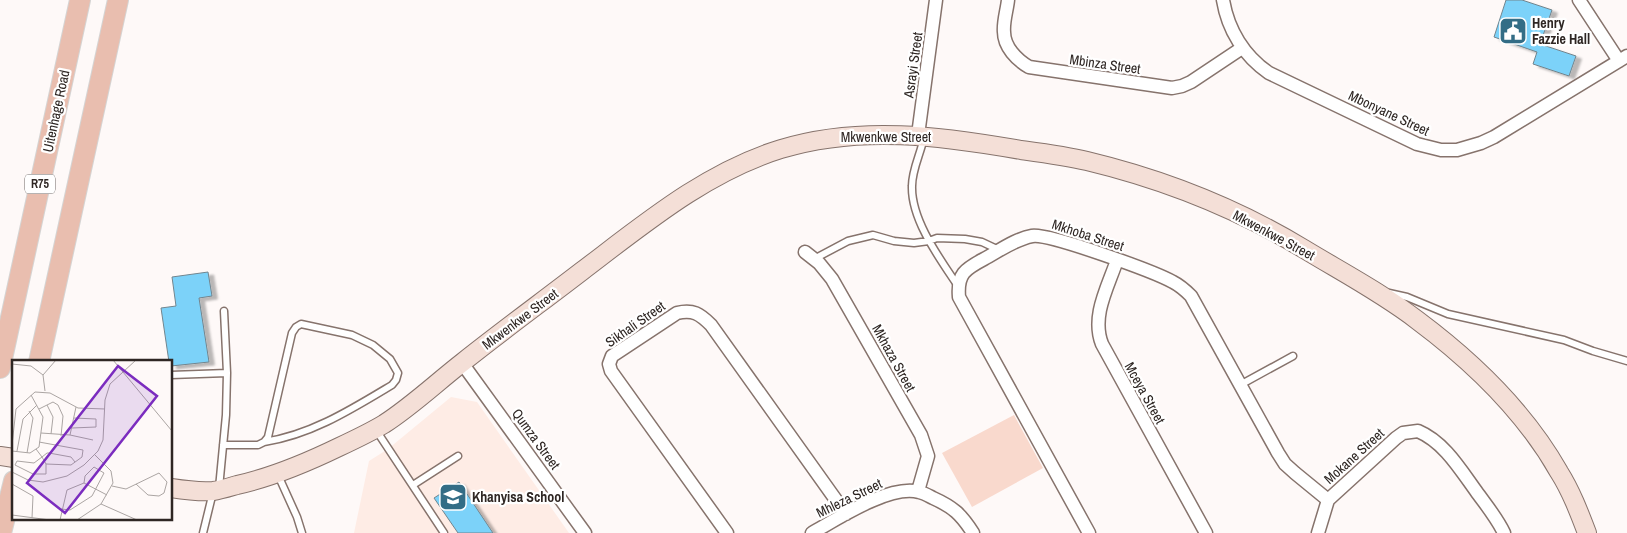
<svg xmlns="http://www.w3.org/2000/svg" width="1627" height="533" font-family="'Archivo Narrow',sans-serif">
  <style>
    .built { fill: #feece5 }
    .green { fill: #f9d9cd }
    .building { fill: #7cd2f9; stroke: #72858e; filter: url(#shadow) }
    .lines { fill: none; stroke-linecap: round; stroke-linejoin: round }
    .lane-casing { stroke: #86736c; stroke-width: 9 }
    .street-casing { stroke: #86736c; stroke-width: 15 }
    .secondary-casing { stroke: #86736c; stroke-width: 20 }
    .primary-casing { stroke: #d5d4d3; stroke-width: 22 }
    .lane { stroke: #fff; stroke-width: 6 }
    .street { stroke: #fff; stroke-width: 12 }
    .secondary { stroke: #f4dfd7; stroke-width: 18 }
    .primary { stroke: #e9beaf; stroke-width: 20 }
    .labels { text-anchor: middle; stroke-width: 4.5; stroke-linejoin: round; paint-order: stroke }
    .shield { fill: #fff; stroke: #6d6765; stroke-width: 1 }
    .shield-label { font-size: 12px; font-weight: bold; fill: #2e2623 }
    .poi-label { font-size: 14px; font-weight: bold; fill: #2e2623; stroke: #fff; text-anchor: start }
    .street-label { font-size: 14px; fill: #2e2623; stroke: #fff }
    .inset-road { fill: none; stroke: #aba5a3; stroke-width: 1 }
    .view { fill: #7b2cbf; fill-opacity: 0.15; stroke: #7b2cbf; stroke-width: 2.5 }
    .inset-edge { fill: none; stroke: #2e2623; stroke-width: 2.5 }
  </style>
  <defs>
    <filter id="shadow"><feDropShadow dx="5.5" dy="3" stdDeviation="1" flood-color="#0004"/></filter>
  </defs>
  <rect width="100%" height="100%" fill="#fef9f8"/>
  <path class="built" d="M 451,397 L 477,402 L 569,533 L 354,533 L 369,461 L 388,449 Z"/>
  <path class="green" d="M 1014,415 L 1043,468 L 972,507 L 942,453 Z"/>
  <path class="building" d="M 1506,0 L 1522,0 L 1552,10 L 1540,44 L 1576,56 L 1569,76 L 1533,64 L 1537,52 L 1494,37 Z
    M 208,272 L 212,296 L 199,298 L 209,362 L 171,366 L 171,362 L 169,362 L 161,308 L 176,306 L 172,277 Z
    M 459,482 L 493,533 L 458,533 L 434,498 Z"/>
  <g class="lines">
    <defs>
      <path id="lane" d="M 924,137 C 921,153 912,169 912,186 C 911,220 940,259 958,286
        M 814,259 L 848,241 L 873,235 L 894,241 L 914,243 L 929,241 L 937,238 L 965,239 L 982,242 L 999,250
        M 1389,293 L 1407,297 L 1448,314 L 1564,340 L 1593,351 L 1627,361
        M 171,375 L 227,373
        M 1240,385 L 1293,356
        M 376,430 L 444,533
        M 223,445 L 258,445 L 264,442 L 268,437 L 292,333 L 296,327 L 301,324 L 352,335 L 373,345 L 390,359 L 398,373 L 396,380 L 392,385 C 352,409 311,435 264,442
        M 278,475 L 297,517 L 302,533
        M 413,485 L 458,456
        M 219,488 L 226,415 L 227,373 L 224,311
        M 203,533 L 213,492"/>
      <path id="street" d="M 1008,0 C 1007,10 1003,22 1004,32 C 1004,47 1017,60 1029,67 L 1172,88 L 1182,86 L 1191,82 L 1242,48
        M 1223,0 C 1228,30 1244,56 1269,73 L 1417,144 L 1441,150 L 1457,150 L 1481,143 L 1494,137 L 1627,56
        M 1579,0 L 1619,61
        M 918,135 L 936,0
        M 805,252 L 819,263 L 832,279 L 921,435 L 928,456 L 918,491
        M 1117,260 C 1108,287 1091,316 1102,344 L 1206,533
        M 462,363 L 585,533
        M 727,533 L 611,371 L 609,364 L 612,356 L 677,313 C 693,309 700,314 711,325 L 846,514
        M 812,533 C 837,519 890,484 919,492 C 924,493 929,496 933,498 C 953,507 961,514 973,533
        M 1089,533 L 959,297 C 957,274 965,269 984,259 C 999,251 1015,239 1032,236 C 1049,233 1155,272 1173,282 C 1181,286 1185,290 1191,296 L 1278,453 L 1285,464 L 1295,473 L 1328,500
        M 1318,533 L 1328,500 L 1396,438 L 1403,433 L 1418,431 C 1444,442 1460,469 1476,491 C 1486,505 1497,518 1504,533"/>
      <path id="secondary" d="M 0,456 L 14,458
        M 171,488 C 184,490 200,492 213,491 C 221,490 230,487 237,485 C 273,477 306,463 339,447 C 354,440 369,433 384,424 C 412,406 436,383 463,362 C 502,331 543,301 582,271 C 644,224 706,172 781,149 C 860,125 941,136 1021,150 C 1043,153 1066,156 1087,161 C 1162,179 1238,209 1304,249 C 1342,272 1382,293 1417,320 C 1472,361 1525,412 1559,472 C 1571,491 1579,512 1587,533"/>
      <path id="primary" d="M 39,362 L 118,0
        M 0,368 L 80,0
        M 1,533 L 14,481"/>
    </defs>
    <use href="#lane" class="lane-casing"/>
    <use href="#street" class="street-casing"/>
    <use href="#secondary" class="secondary-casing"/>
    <use href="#primary" class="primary-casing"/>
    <use href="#lane" class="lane"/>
    <use href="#street" class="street"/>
    <use href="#secondary" class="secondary"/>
    <use href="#primary" class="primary"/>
  </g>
  <defs>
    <symbol id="civic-square" viewBox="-11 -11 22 22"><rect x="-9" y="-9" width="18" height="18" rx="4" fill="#336d86" stroke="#fff"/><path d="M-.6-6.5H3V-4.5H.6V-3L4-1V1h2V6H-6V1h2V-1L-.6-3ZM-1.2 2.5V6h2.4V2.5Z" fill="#fff"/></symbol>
    <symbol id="school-square" viewBox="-11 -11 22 22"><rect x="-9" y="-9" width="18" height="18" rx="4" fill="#336d86" stroke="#fff"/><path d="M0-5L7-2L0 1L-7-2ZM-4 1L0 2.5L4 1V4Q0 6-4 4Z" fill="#fff"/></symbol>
  </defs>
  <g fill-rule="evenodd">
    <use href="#civic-square" x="1497" y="15" width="32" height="32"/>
    <use href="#school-square" x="437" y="481" width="32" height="32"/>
  </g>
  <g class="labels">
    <rect class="shield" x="25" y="174.5" width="30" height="19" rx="4"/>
    <g class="shield-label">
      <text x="40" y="188">R75</text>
    </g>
    <g class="poi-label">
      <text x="1532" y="28">Henry<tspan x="1532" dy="16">Fazzie Hall</tspan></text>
      <text x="472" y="502">Khanyisa School</text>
    </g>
    <g class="street-label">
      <text transform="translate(1105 64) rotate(8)" y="5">Mbinza Street</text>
      <text transform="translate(913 65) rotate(-82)" y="5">Asrayi Street</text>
      <text transform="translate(56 111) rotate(-78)" y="5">Uitenhage Road</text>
      <text transform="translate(1389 113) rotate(25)" y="5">Mbonyane Street</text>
      <text x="886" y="142">Mkwenkwe Street</text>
      <text transform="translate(1088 235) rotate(18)" y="5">Mkhoba Street</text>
      <text transform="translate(1274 235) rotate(28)" y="5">Mkwenkwe Street</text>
      <text transform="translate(520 319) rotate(-37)" y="5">Mkwenkwe Street</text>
      <text transform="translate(635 324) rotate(-35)" y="5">Sikhali Street</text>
      <text transform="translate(894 358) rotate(61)" y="5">Mkhaza Street</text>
      <text transform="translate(1145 393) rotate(61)" y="5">Mceya Street</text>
      <text transform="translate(536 439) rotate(54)" y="5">Qumza Street</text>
      <text transform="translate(1354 456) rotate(-42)" y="5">Mokane Street</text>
      <text transform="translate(849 498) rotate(-26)" y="5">Mhleza Street</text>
    </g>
  </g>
  <g transform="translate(12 360)">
    <rect width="160" height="160" fill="#fef9f8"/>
    <path class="inset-road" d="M 101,0 L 160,71M 0,4 L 19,6 L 31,15 L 33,31M 31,15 L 44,0M 35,45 L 41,57 L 39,74M 27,49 L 41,42 L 46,45 L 51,56 L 49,76M 60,68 L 84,67 L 84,59 L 62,58M 29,73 L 58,75 L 64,47M 58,75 L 81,80M 27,82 L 71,90 L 70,97 L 59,105 L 34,104M 0,85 L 4,49 L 23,32 L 38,33 L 66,48 L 93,49M 24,89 L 30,97 L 34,104 L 34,114 L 21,114 L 3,105 L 5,101 L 22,103 L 30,97 L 35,93 L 37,93 L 59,97 L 63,102M 0,91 L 18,93 L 27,87 L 31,57 L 19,35M 5,91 L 11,59 L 25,45M 15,93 L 21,58 L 17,51M 0,112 L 16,120 L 31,122 L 55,116 L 72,105 L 86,91 L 91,80 L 93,40 L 98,24 L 124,0M 0,124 L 21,136 L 20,158M 100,126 L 114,129 L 147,113 L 155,122 L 152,133 L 147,136 L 136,135 L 124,124M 89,144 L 125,160M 49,149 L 58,150 L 80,136 L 92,113 L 82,107 L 73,116 L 72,123M 0,155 L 38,160M 48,160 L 55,130 L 72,123 L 95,135M 65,160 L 89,144 L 101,123 L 99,111 L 83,95"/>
    <path class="view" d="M 106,6 L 145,36 L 53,153 L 15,123 Z"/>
    <rect width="160" height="160" class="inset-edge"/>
  </g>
</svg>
